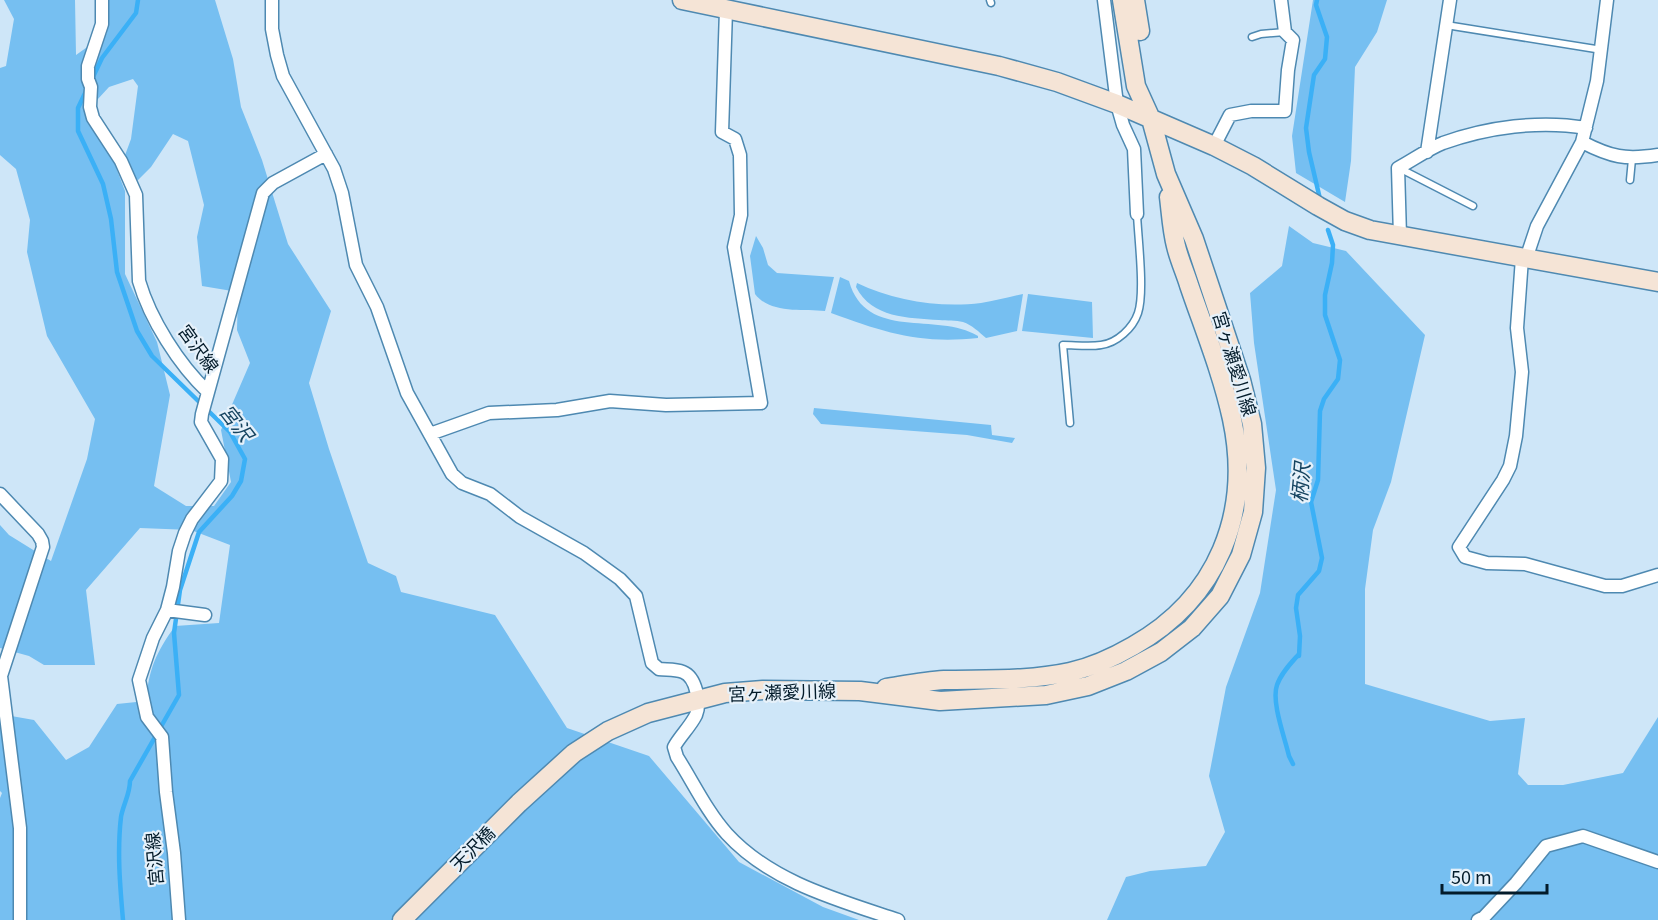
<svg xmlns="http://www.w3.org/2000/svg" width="1658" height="920" font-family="Georgia,'Noto Sans JP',serif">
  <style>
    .green { fill: #76bff1; fill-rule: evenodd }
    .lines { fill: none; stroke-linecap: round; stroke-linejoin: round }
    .stream { stroke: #3bb0f6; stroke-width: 4.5 }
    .lane-casing { stroke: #4e89b1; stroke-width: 9 }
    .street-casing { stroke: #4e89b1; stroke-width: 15 }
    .secondary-casing { stroke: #4e89b1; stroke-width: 21 }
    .lane { stroke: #fff; stroke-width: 6 }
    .street { stroke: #fff; stroke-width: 12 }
    .secondary { stroke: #f5e4d6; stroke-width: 18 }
    .labels { text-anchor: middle; stroke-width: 4.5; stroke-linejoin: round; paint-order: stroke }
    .street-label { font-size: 18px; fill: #031b2a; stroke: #e6f1fa }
    .water-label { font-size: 20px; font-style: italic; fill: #164460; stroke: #e6f1fa }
  </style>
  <rect width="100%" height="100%" fill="#cee6f8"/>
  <path class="green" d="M 4,0 L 75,0 L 76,55 L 107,33 L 107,0 L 215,0 L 233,59 L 241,107 L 262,160 L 288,244 L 331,311 L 309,383 L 329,449 L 368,563 L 396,576 L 401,592 L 495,615 L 567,728 L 649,756 L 739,862 L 823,907 L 859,920 L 0,920 L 0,798 L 2,793 L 0,791 L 0,714 L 34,720 L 66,760 L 89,747 L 117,704 L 146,701 C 149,668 156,653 175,626 L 219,623 L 230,545 L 191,530 L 140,528 L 86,590 L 95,665 L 44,665 L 29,656 L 0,648 L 0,525 L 9,535 L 51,561 L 87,459 L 95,419 L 47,336 L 27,252 L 30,220 L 16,169 L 0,155 L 0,68 L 6,66 L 14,19 ZM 133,79 L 138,86 L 131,139 L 124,158 L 128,175 L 138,180 L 151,167 L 173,134 L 188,141 L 204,205 L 197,237 L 202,286 L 238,292 L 237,330 L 250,363 L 221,430 L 231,482 L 214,506 L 186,506 L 154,486 L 170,395 L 157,342 L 125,274 L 125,191 L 112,157 L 85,113 L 109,87 Z
    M 1313,0 L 1387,0 L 1377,32 L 1355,67 L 1351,161 L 1345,202 L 1296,173 L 1292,136 Z
    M 1289,226 L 1313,243 L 1346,251 L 1425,335 L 1391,482 L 1373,530 L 1365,589 L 1365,684 L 1490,721 L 1525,718 L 1518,774 L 1528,785 L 1563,785 L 1623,773 L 1658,717 L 1658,920 L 1107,920 L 1126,877 L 1150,871 L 1206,866 L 1225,832 L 1209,776 L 1226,687 L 1260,593 L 1276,490 L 1254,343 L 1250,293 L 1282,266 Z
    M 756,236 L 763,248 L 768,265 L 777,273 L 834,277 L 825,311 C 802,309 770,314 755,294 L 750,256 Z
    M 840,277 L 849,281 C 866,342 937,311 978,336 L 978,338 C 919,344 886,333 831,313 Z
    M 857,283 C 894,301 940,308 981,303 C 995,301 1009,297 1023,294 L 1017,331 L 986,338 C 979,332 972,325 963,322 C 956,320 947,321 939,320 C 908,318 872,318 856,287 Z
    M 1028,294 L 1092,302 L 1093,338 L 1022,331 Z
    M 814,408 L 991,425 L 992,435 L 1015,438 L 1012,443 L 967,435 L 821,424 L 813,414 Z"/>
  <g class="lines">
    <path class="stream" d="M 1317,0 L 1316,5 L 1327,37 L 1325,59 L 1314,75 L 1306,128 L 1309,152 L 1320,199
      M 92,79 L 102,58 L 136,13 L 138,0
      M 87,89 L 78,108 L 78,131 L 103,184 L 111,219 L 117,272 L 137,331 L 152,356 L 230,432 L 245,459 L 241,481 L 232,496 L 199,532 L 180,590 L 174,633 L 179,695 L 130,781 C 130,794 123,805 121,817 C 117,851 120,886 123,920
      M 1293,764 L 1289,756 C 1285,738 1271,702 1277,685 C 1281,673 1291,663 1299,654 L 1299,656 L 1300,636 L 1296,608 L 1298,595 L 1319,571 L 1322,558 L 1311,502 L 1318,480 L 1320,411 L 1324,399 L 1338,379 L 1340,360 L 1325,315 L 1325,295 L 1332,263 L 1333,245 L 1328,230"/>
    <defs>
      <path id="lane" d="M 990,0 L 991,3
        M 1446,25 L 1602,50
        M 1252,37 L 1261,34 L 1285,32
        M 1399,168 L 1473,206
        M 1630,180 L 1632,159
        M 1070,423 L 1063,345 C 1075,345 1089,347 1101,345 C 1117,343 1133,328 1138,313 C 1145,292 1138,238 1137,214"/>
      <path id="street" d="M 102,0 L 102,24 L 88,66 L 88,79 L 91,87 L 90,107 L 93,118 L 121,161 L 136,195 L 139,281 C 150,319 179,365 208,392
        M 272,0 L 272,29 L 277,55 L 283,76 L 334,169 L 342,193 L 356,265 L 377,307 L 407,393 L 452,474 L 462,483 L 490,494 L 520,517 L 584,553 L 620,579 L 636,596 L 652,663 L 659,669 C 666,670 675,669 683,672 C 696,677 701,703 696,715 C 690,727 680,736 674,747 L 677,757 C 693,782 707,812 727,834 C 771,882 838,900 898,920
        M 1104,0 L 1117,104 L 1123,125 L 1134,149 L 1137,214
        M 1582,142 C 1611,157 1625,160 1658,155
        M 1214,146 L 1230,115 L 1251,111 L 1285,111 L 1288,70 L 1293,40 L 1285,32 L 1281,0
        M 1427,152 L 1450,0
        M 1400,236 L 1398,168 C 1413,160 1428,149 1443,143 C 1488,127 1540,120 1586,128
        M 1522,258 L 1517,328 L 1522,372 L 1516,436 L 1510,466 L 1503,480 L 1459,547 L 1465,557 L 1487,563 L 1525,564 L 1605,586 L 1622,586 L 1658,575
        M 1526,259 L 1537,226 L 1582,142 L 1597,81 L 1607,0
        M 430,434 L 489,413 L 557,410 L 610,401 L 666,405 L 761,403 L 734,247 L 741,215 L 740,155 L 735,139 L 722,132 L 726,10
        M 0,494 L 38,534 L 42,541 L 43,547 L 1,676 L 20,828 L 20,920
        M 167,610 L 205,615
        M 179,920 L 174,853 L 166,792 L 162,737 L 147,717 L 139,680 L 153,638 L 167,610 L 173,587 L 179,551 L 185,533 L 192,519 L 221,481 L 222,459 L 201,422 L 202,414 L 263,193 L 273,183 L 326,154
        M 1478,920 L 1484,917 L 1516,883 L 1546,846 L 1583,836 L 1658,862"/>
      <path id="secondary" d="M 682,0 L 999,66 L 1057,82 L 1117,104 L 1214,146 L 1253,166 L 1318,206 L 1345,221 L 1370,230 L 1658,282
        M 1135,0 L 1140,31
        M 886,688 C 905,685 925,681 944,680 C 987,679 1028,681 1070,672 C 1092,667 1114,657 1133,646 C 1218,598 1252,513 1232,419 C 1222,373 1204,329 1189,285 C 1185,272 1179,259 1176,246 C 1172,231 1171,213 1169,197
        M 402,920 L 519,803 L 574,753 L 608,731 L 648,713 L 725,693 L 763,690 L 860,691 L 940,701 L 1046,695 L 1088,686 L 1126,671 L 1161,652 L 1192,628 L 1220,596 L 1241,555 L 1253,512 L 1256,468 L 1252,424 L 1241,380 L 1194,239 L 1166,174 L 1151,119 L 1136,86 L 1122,0"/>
    </defs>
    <use href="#lane" class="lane-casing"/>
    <use href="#street" class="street-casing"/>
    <use href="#secondary" class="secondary-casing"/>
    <use href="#lane" class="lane"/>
    <use href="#street" class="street"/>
    <use href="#secondary" class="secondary"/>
  </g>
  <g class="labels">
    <g class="street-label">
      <text transform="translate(198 349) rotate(54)" y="6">宮沢線</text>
      <text transform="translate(1234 364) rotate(73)" y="6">宮ヶ瀬愛川線</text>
      <text transform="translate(782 693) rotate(-2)" y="6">宮ヶ瀬愛川線</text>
      <text transform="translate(473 849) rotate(-45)" y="6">天沢橋</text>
      <text transform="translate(155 859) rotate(-95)" y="6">宮沢線</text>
    </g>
    <g class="water-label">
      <text transform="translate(236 423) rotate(52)" y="7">宮沢</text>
      <text transform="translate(1301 483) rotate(-85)" y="7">柄沢</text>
    </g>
  </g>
  <path d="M1442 884v9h105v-9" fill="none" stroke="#031b2a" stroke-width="3"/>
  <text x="1451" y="884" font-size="18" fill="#031b2a" stroke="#e6f1fa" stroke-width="4.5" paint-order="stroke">50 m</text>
</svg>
